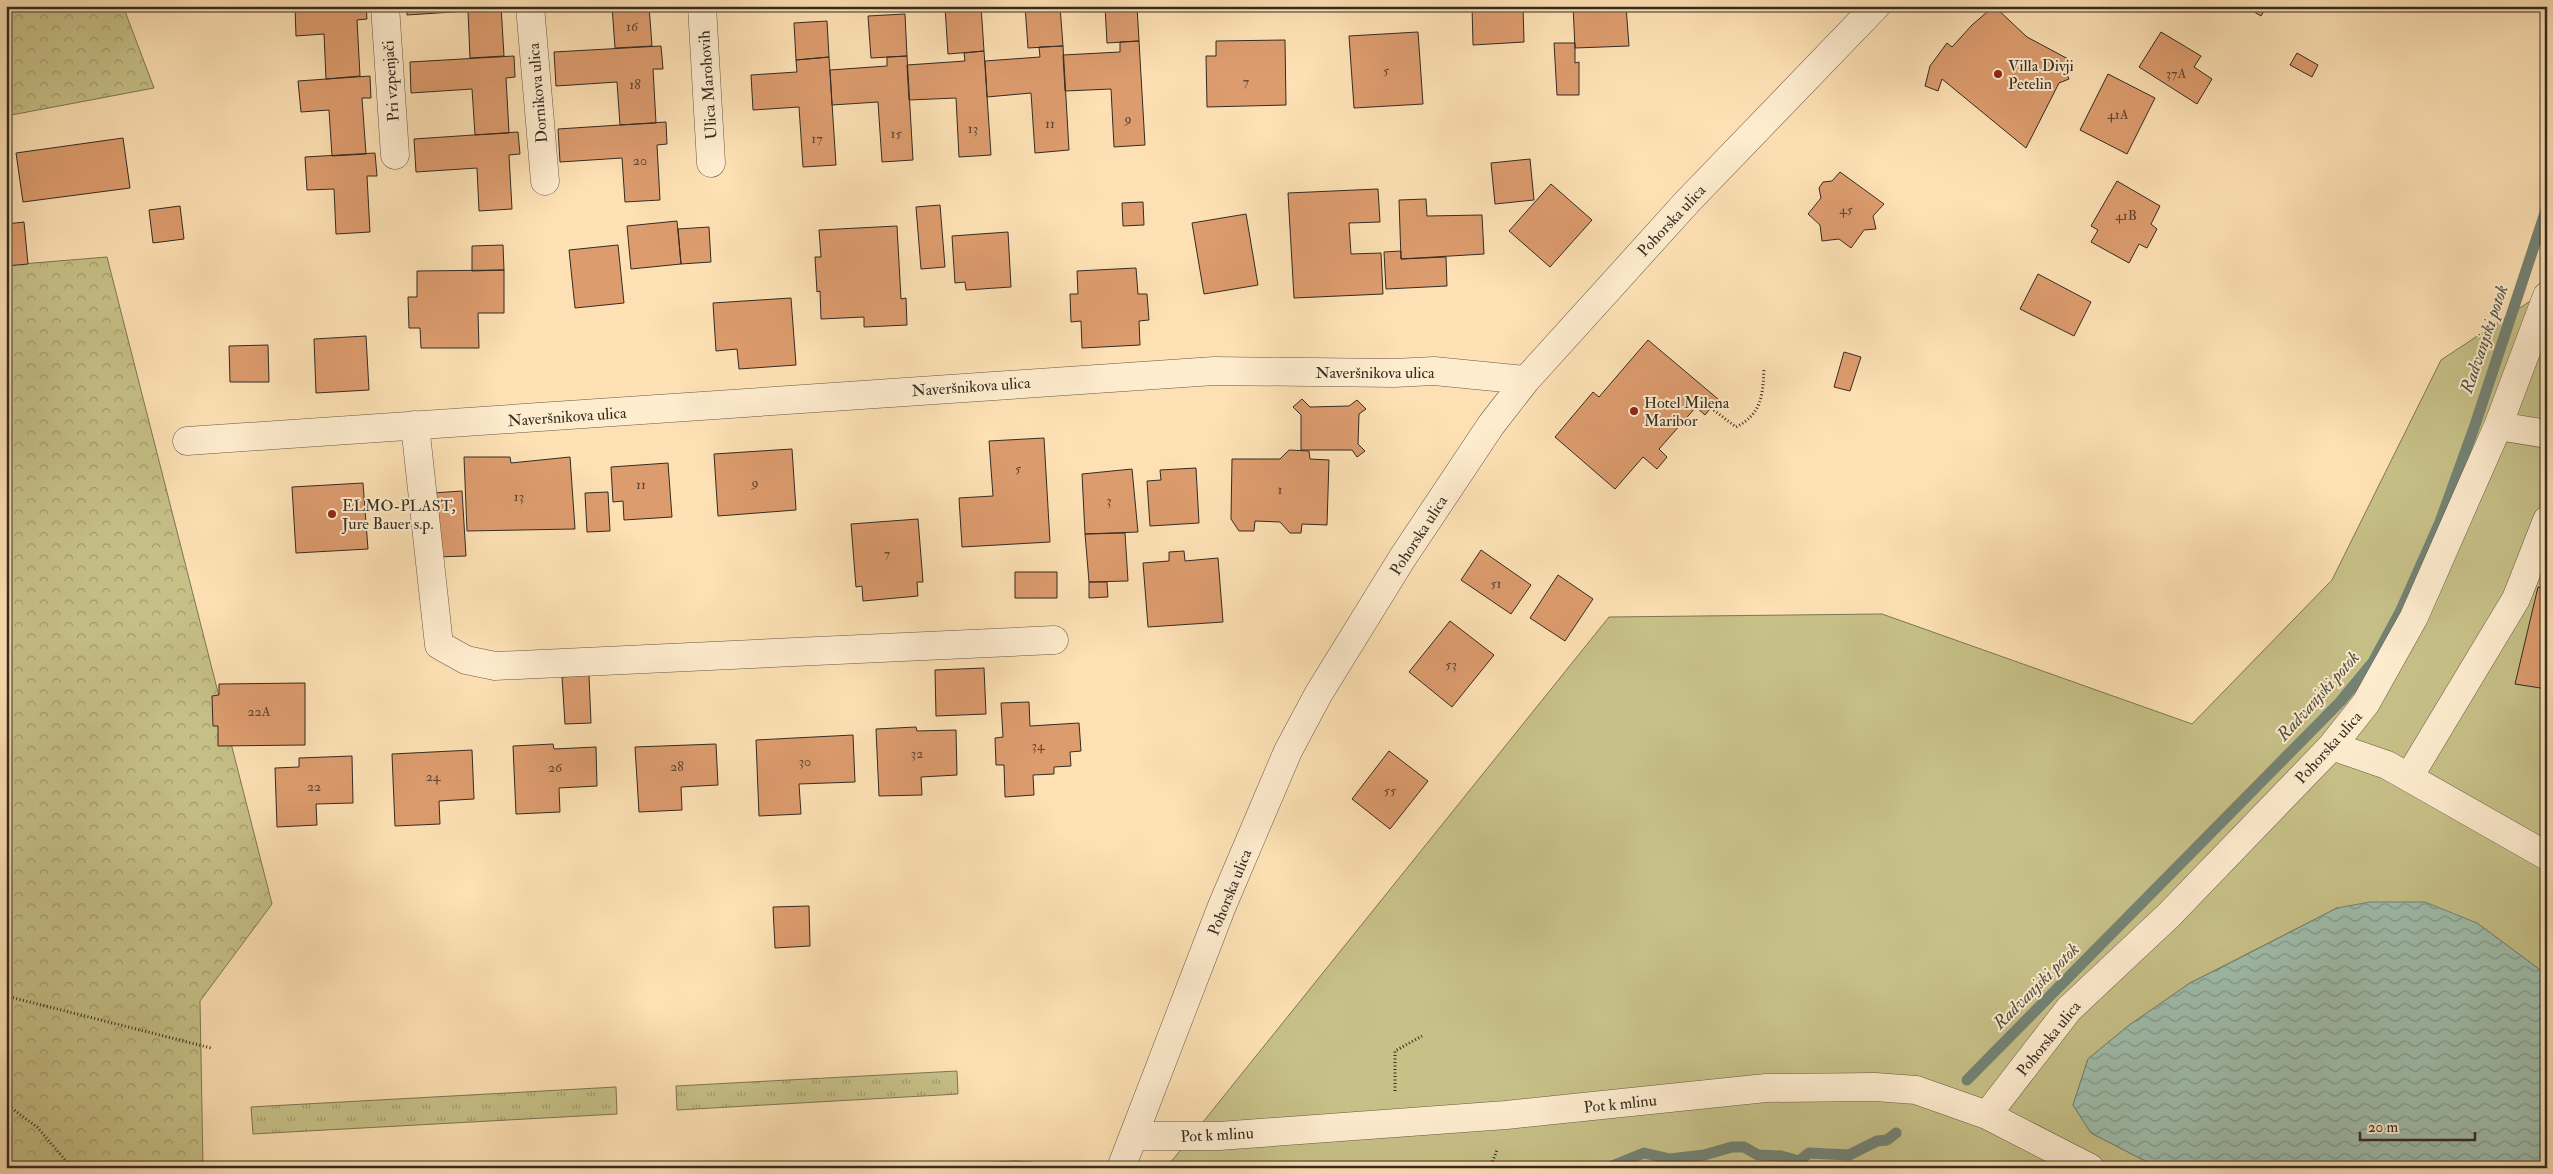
<svg xmlns="http://www.w3.org/2000/svg" width="2553" height="1174" font-family="'IM FELL Double Pica',serif">
  <style>
    .grass { fill: url(#grass-tufts); stroke: #7e7655 }
    .forest { fill: url(#forest-crowns); stroke: #7e7655 }
    .park { fill: #c7c188; stroke: #7e7655 }
    .water { fill: url(#water-waves); stroke: #748375 }
    .lines { fill: none; stroke-linecap: round; stroke-linejoin: round }
    .stream { stroke: #748375; stroke-width: 11 }
    .building { fill: #dd9c6e; stroke: #342b22 }
    .minor-casing { stroke: #665846; stroke-width: 29 }
    .path { stroke: #342b22; stroke-width: 3; stroke-dasharray: 1 2.5; stroke-linecap: butt }
    .minor { stroke: #feecce; stroke-width: 28 }
    .poi-dot { fill: #8f2418; stroke: #feecce; stroke-width: 2 }
    .labels { text-anchor: middle; stroke-width: 4; stroke-linejoin: round; paint-order: stroke }
    .number-label { font-size: 14px; fill: #5e4735 }
    .poi-label { font-size: 16px; fill: #342b22; stroke: #feecce; text-anchor: start }
    .street-label { font-size: 16px; fill: #342b22; stroke: #feecce }
    .water-label { font-size: 18px; font-style: italic; fill: #4f5045; stroke: #feecce }
  </style>
  <defs>
    <pattern id="grass-tufts" width="24" height="20" patternUnits="userSpaceOnUse" patternTransform="scale(1.25)"><rect width="24" height="20" fill="#c7c188"/><path d="M3 7l-1-3M5 7V3M7 7l1-3M15 17l-1-3M17 17v-4M19 17l1-3" fill="none" stroke="#a29d6f"/></pattern>
    <pattern id="forest-crowns" width="20" height="18" patternUnits="userSpaceOnUse" patternTransform="scale(1.25)"><rect width="20" height="18" fill="#c7c188"/><path d="M2 6a3 3 0 1 1 6 0M12 15a3 3 0 1 1 6 0" fill="none" stroke="#a29d6f"/></pattern>
    <pattern id="water-waves" width="16" height="10" patternUnits="userSpaceOnUse" patternTransform="scale(1.25)"><rect width="16" height="10" fill="#9fbead"/><path d="M0 5q4-4 8 0t8 0" fill="none" stroke="#829b8c"/></pattern>
  </defs>
  <rect width="100%" height="100%" fill="#fde1b4"/>
  <filter id="stains"><feTurbulence type="fractalNoise" baseFrequency=".004" numOctaves="4"/><feColorMatrix values="0 0 0 0 .2 0 0 0 0 .09 0 0 0 0 .02 0 0 0 .5 -.17"/></filter>
  <radialGradient id="worn" r=".72"><stop offset=".6" stop-color="#630" stop-opacity="0"/><stop offset="1" stop-color="#630" stop-opacity=".3"/></radialGradient>
  <path class="grass" d="M 957,1071 L 958,1094 L 677,1110 L 676,1086 Z
    M 616,1087 L 617,1114 L 253,1134 L 251,1107 Z"/>
  <path class="forest" d="M 6,6 L 123,6 L 154,88 L 6,116 Z
    M 107,257 L 272,904 L 200,1001 L 203,1168 L 6,1168 L 6,259 L 9,265 Z"/>
  <path class="park" d="M 2547,290 L 2547,975 L 2477,923 L 2337,908 L 2190,983 L 2128,1026 L 2088,1059 L 2073,1105 L 2091,1133 L 2159,1168 L 1166,1168 L 1609,617 L 1882,614 L 2192,724 L 2332,580 L 2441,360 Z
    M 1015,1161 L 1114,1168 L 892,1168 Z"/>
  <path class="water" d="M 2370,902 L 2425,902 L 2477,923 L 2547,975 L 2547,1168 L 2159,1168 L 2091,1133 L 2073,1105 L 2088,1059 L 2128,1026 L 2190,983 L 2236,960 L 2337,908 Z"/>
  <g class="lines">
    <path class="stream" d="M 1967,1080 L 2340,702 L 2373,662 L 2401,610 L 2440,522 L 2475,425 L 2547,207
      M 1607,1168 L 1644,1153 L 1670,1159 L 1704,1155 L 1732,1147 L 1744,1147 L 1758,1155 L 1781,1156 L 1799,1161 L 1809,1153 L 1849,1155 L 1877,1141 L 1887,1140 L 1896,1133"/>
  </g>
  <path class="building" d="M 295,6 L 366,6 L 367,19 L 357,20 L 360,76 L 326,79 L 324,34 L 296,36 Z
    M 407,6 L 501,6 L 504,56 L 470,58 L 468,11 L 407,15 Z
    M 612,6 L 649,6 L 652,46 L 615,48 Z
    M 981,6 L 984,51 L 948,54 L 945,7 Z
    M 1025,6 L 1060,6 L 1063,46 L 1028,48 Z
    M 1105,6 L 1137,6 L 1139,41 L 1107,43 Z
    M 1472,6 L 1523,6 L 1524,42 L 1473,45 Z
    M 1573,6 L 1626,6 L 1629,46 L 1575,48 Z
    M 1994,6 L 2027,37 L 2070,60 L 2065,70 L 2069,79 L 2059,83 L 2026,148 L 1942,79 L 1938,91 L 1925,86 L 1930,66 L 1947,43 L 1952,47 L 1972,25 Z
    M 2090,6 L 2104,6 L 2101,12 Z
    M 2244,6 L 2267,6 L 2261,16 Z
    M 905,14 L 907,56 L 871,58 L 868,16 Z
    M 827,21 L 829,57 L 796,60 L 794,23 Z
    M 1418,32 L 1423,104 L 1354,108 L 1349,36 Z
    M 2161,32 L 2201,56 L 2194,67 L 2212,79 L 2197,104 L 2139,67 Z
    M 1285,40 L 1286,105 L 1207,107 L 1206,56 L 1216,56 L 1216,41 Z
    M 1139,41 L 1145,145 L 1114,147 L 1111,89 L 1065,91 L 1063,55 L 1120,52 L 1120,42 Z
    M 1554,43 L 1575,43 L 1575,63 L 1579,62 L 1579,95 L 1557,95 Z
    M 661,46 L 663,69 L 653,69 L 656,123 L 620,125 L 617,82 L 556,86 L 554,52 Z
    M 1063,46 L 1069,150 L 1035,153 L 1031,93 L 987,97 L 985,61 L 1040,57 L 1039,47 Z
    M 984,51 L 991,155 L 959,157 L 956,98 L 909,100 L 907,65 L 965,61 L 964,53 Z
    M 2297,53 L 2318,65 L 2312,77 L 2290,65 Z
    M 514,56 L 515,77 L 506,78 L 509,133 L 475,135 L 472,89 L 411,93 L 410,62 Z
    M 907,56 L 913,160 L 882,162 L 878,102 L 832,105 L 830,70 L 887,66 L 887,57 Z
    M 829,57 L 836,165 L 803,167 L 799,107 L 753,110 L 751,75 L 797,72 L 796,60 Z
    M 2108,74 L 2155,98 L 2127,154 L 2080,130 Z
    M 370,76 L 371,98 L 362,98 L 366,154 L 332,156 L 329,110 L 301,112 L 298,81 Z
    M 666,122 L 667,144 L 657,145 L 660,200 L 625,202 L 622,158 L 560,162 L 558,129 Z
    M 518,132 L 520,154 L 509,155 L 512,209 L 479,211 L 477,168 L 416,172 L 414,139 Z
    M 123,138 L 130,188 L 23,202 L 16,153 Z
    M 375,153 L 377,176 L 367,176 L 370,232 L 336,234 L 334,189 L 307,190 L 305,157 Z
    M 1530,159 L 1534,200 L 1495,204 L 1491,163 Z
    M 1840,172 L 1884,204 L 1873,216 L 1876,229 L 1864,230 L 1851,248 L 1839,239 L 1822,241 L 1820,225 L 1808,214 L 1821,198 L 1819,188 L 1823,182 L 1832,181 Z
    M 2117,181 L 2160,206 L 2151,224 L 2157,229 L 2147,248 L 2139,244 L 2129,263 L 2091,242 L 2098,230 L 2091,226 Z
    M 1551,184 L 1592,220 L 1550,267 L 1509,231 Z
    M 1378,189 L 1380,222 L 1349,223 L 1351,254 L 1381,253 L 1383,294 L 1294,298 L 1288,193 Z
    M 1426,199 L 1427,216 L 1482,215 L 1484,254 L 1401,259 L 1399,200 Z
    M 1143,202 L 1144,225 L 1123,226 L 1122,203 Z
    M 940,205 L 945,267 L 921,269 L 916,207 Z
    M 180,206 L 184,239 L 153,243 L 149,210 Z
    M 1246,214 L 1258,285 L 1204,294 L 1192,223 Z
    M 677,221 L 681,264 L 631,269 L 627,226 Z
    M 24,222 L 28,264 L 6,266 L 6,224 Z
    M 897,226 L 901,299 L 906,298 L 907,325 L 864,327 L 864,317 L 821,319 L 820,291 L 817,292 L 815,257 L 821,257 L 819,230 Z
    M 709,227 L 711,262 L 681,264 L 678,229 Z
    M 1008,232 L 1011,287 L 966,290 L 965,282 L 955,283 L 952,236 Z
    M 503,245 L 504,270 L 472,271 L 472,246 Z
    M 618,245 L 624,303 L 575,308 L 569,250 Z
    M 1401,251 L 1401,259 L 1446,257 L 1447,286 L 1386,289 L 1384,252 Z
    M 1136,268 L 1138,294 L 1147,294 L 1149,320 L 1139,321 L 1140,345 L 1082,348 L 1081,321 L 1071,322 L 1070,294 L 1078,294 L 1077,271 Z
    M 504,270 L 504,313 L 478,313 L 479,348 L 421,348 L 420,328 L 409,328 L 408,297 L 417,297 L 417,271 Z
    M 2038,274 L 2091,302 L 2074,336 L 2020,309 Z
    M 791,298 L 796,365 L 739,369 L 737,349 L 716,351 L 713,303 Z
    M 366,336 L 369,390 L 316,393 L 314,339 Z
    M 1648,340 L 1718,399 L 1705,415 L 1696,407 L 1659,449 L 1667,457 L 1657,469 L 1643,457 L 1615,489 L 1555,437 L 1593,392 L 1599,397 Z
    M 268,345 L 269,382 L 230,382 L 229,346 Z
    M 1844,352 L 1861,357 L 1850,391 L 1834,387 Z
    M 1302,399 L 1310,407 L 1349,406 L 1357,400 L 1366,409 L 1359,414 L 1358,444 L 1365,451 L 1357,457 L 1352,450 L 1301,450 L 1301,415 L 1293,407 Z
    M 1044,438 L 1050,542 L 962,547 L 959,498 L 993,496 L 989,441 Z
    M 792,449 L 796,510 L 718,516 L 714,454 Z
    M 1289,450 L 1309,451 L 1310,459 L 1329,460 L 1327,525 L 1302,524 L 1301,533 L 1290,533 L 1280,522 L 1255,521 L 1254,531 L 1239,531 L 1231,519 L 1232,459 L 1280,459 Z
    M 464,457 L 510,457 L 511,463 L 570,457 L 575,529 L 467,531 Z
    M 668,463 L 672,517 L 624,520 L 623,501 L 613,502 L 611,467 Z
    M 1196,468 L 1199,523 L 1150,526 L 1147,481 L 1161,480 L 1160,470 Z
    M 1132,469 L 1138,532 L 1085,534 L 1082,474 Z
    M 363,483 L 368,549 L 296,553 L 292,487 Z
    M 462,491 L 466,556 L 436,557 L 432,493 Z
    M 608,492 L 610,531 L 587,532 L 585,493 Z
    M 918,519 L 923,582 L 917,582 L 918,596 L 863,601 L 862,586 L 856,587 L 851,524 Z
    M 1125,533 L 1128,581 L 1089,582 L 1085,534 Z
    M 1481,550 L 1531,585 L 1511,614 L 1461,580 Z
    M 1184,551 L 1185,561 L 1218,558 L 1223,622 L 1148,627 L 1143,563 L 1169,561 L 1169,552 Z
    M 1015,572 L 1057,572 L 1057,598 L 1015,598 Z
    M 1558,575 L 1593,599 L 1565,641 L 1530,618 Z
    M 1089,582 L 1107,582 L 1108,597 L 1089,598 Z
    M 2538,587 L 2547,589 L 2547,689 L 2515,684 Z
    M 1450,621 L 1494,655 L 1452,707 L 1409,672 Z
    M 984,668 L 986,714 L 936,716 L 935,670 Z
    M 589,675 L 591,723 L 565,724 L 562,677 Z
    M 305,683 L 305,745 L 218,746 L 218,726 L 213,726 L 212,696 L 219,695 L 219,684 Z
    M 1029,702 L 1030,726 L 1079,723 L 1081,751 L 1070,752 L 1071,766 L 1054,767 L 1054,774 L 1033,775 L 1034,795 L 1005,797 L 1004,765 L 996,765 L 995,738 L 1003,737 L 1001,703 Z
    M 916,727 L 917,731 L 956,730 L 957,775 L 921,777 L 922,795 L 879,796 L 876,729 Z
    M 853,735 L 855,782 L 799,784 L 801,814 L 759,816 L 756,740 Z
    M 553,744 L 554,749 L 596,747 L 597,786 L 559,788 L 560,812 L 516,814 L 513,746 Z
    M 716,744 L 718,785 L 681,787 L 682,810 L 639,812 L 635,747 Z
    M 472,750 L 474,799 L 439,801 L 440,824 L 395,826 L 392,754 Z
    M 1389,751 L 1428,781 L 1390,829 L 1352,799 Z
    M 352,756 L 353,803 L 316,804 L 317,825 L 277,827 L 275,768 L 299,767 L 299,758 Z
    M 809,906 L 810,946 L 775,948 L 773,907 Z"/>
  <g class="lines">
    <defs>
      <path id="minor" d="M 385,6 L 395,155
        M 530,6 L 545,181
        M 702,6 L 711,163
        M 415,425 L 439,645 L 466,660 L 495,666 L 1054,640
        M 2498,426 L 2547,434
        M 187,441 L 1214,371 L 1394,373 L 1434,371 L 1526,380
        M 2332,746 L 2387,765 L 2547,856
        M 2409,777 L 2516,599 L 2547,520
        M 1987,1115 L 2069,1009 L 2169,915 L 2332,746 L 2366,703 L 2414,617 L 2498,426 L 2547,296
        M 1134,1136 L 1219,1136 L 1506,1115 L 1766,1088 L 1875,1087 L 1916,1090 L 1987,1115 L 2090,1168
        M 1121,1168 L 1222,906 L 1288,751 L 1319,693 L 1403,557 L 1491,425 L 1526,380 L 1688,201 L 1876,6"/>
    </defs>
    <use href="#minor" class="minor-casing"/>
    <path class="path" d="M 1711,408 L 1736,427 C 1762,414 1763,394 1764,368
      M 6,996 L 211,1048
      M 1395,1091 L 1395,1051 L 1422,1036
      M 6,1104 L 37,1127 L 72,1168
      M 1490,1168 L 1497,1150"/>
    <use href="#minor" class="minor"/>
  </g>
  <g class="poi-dot">
    <circle cx="1998" cy="74" r="5"/>
    <circle cx="1634" cy="411" r="5"/>
    <circle cx="332" cy="514" r="5"/>
  </g>
  <g class="labels">
    <g class="number-label">
      <text x="632" y="31">16</text>
      <text x="1386" y="75">5</text>
      <text x="2176" y="78">37A</text>
      <text x="1246" y="86">7</text>
      <text x="635" y="89">18</text>
      <text x="2118" y="119">41A</text>
      <text x="1128" y="123">9</text>
      <text x="1050" y="128">11</text>
      <text x="973" y="133">13</text>
      <text x="896" y="138">15</text>
      <text x="817" y="143">17</text>
      <text x="640" y="165">20</text>
      <text x="1846" y="214">45</text>
      <text x="2126" y="220">41B</text>
      <text x="1018" y="473">5</text>
      <text x="755" y="487">9</text>
      <text x="641" y="489">11</text>
      <text x="1280" y="494">1</text>
      <text x="519" y="501">13</text>
      <text x="1109" y="505">3</text>
      <text x="887" y="558">7</text>
      <text x="1496" y="588">51</text>
      <text x="1451" y="669">53</text>
      <text x="259" y="716">22A</text>
      <text x="1038" y="750">34</text>
      <text x="917" y="758">32</text>
      <text x="805" y="766">30</text>
      <text x="677" y="771">28</text>
      <text x="555" y="772">26</text>
      <text x="433" y="781">24</text>
      <text x="314" y="791">22</text>
      <text x="1390" y="795">55</text>
    </g>
    <g class="poi-label">
      <text x="2008" y="71">Villa Divji<tspan x="2008" dy="18">Petelin</tspan></text>
      <text x="1644" y="408">Hotel Milena<tspan x="1644" dy="18">Maribor</tspan></text>
      <text x="342" y="511">ELMO-PLAST,<tspan x="342" dy="18">Jure Bauer s.p.</tspan></text>
    </g>
    <g class="street-label">
      <text transform="translate(390 81) rotate(-94)" y="6">Pri vzpenjači</text>
      <text transform="translate(707 85) rotate(-94)" y="6">Ulica Marohovih</text>
      <text transform="translate(537 93) rotate(-95)" y="6">Dornikova ulica</text>
      <text transform="translate(1671 220) rotate(-47)" y="6">Pohorska ulica</text>
      <text x="1375" y="378">Naveršnikova ulica</text>
      <text transform="translate(971 386) rotate(-4)" y="6">Naveršnikova ulica</text>
      <text transform="translate(567 416) rotate(-4)" y="6">Naveršnikova ulica</text>
      <text transform="translate(1418 535) rotate(-57)" y="6">Pohorska ulica</text>
      <text transform="translate(2328 747) rotate(-48)" y="6">Pohorska ulica</text>
      <text transform="translate(1229 892) rotate(-68)" y="6">Pohorska ulica</text>
      <text transform="translate(2048 1038) rotate(-51)" y="6">Pohorska ulica</text>
      <text transform="translate(1620 1103) rotate(-6)" y="6">Pot k mlinu</text>
      <text transform="translate(1217 1134) rotate(-3)" y="6">Pot k mlinu</text>
    </g>
    <g class="water-label">
      <text transform="translate(2484 339) rotate(-71)" y="6">Radvanjski potok</text>
      <text transform="translate(2318 696) rotate(-48)" y="6">Radvanjski potok</text>
      <text transform="translate(2036 986) rotate(-45)" y="6">Radvanjski potok</text>
    </g>
  </g>
  <rect width="2553" height="1174" fill="none" stroke="#fde1b4" stroke-width="25"/>
  <rect x="8" y="8" width="2538" height="1159" fill="none" stroke="#342b22" stroke-width="2.5"/>
  <rect x="12" y="12" width="2528" height="1149" fill="none" stroke="#342b22"/>
  <path d="M2360 1132v8h115v-8" fill="none" stroke="#342b22" stroke-width="2.5"/>
  <text x="2368" y="1132" font-size="15" fill="#342b22" stroke="#feecce" stroke-width="4" paint-order="stroke">20 m</text>
  <rect width="100%" height="100%" filter="url(#stains)"/>
  <rect width="100%" height="100%" fill="url(#worn)"/>
</svg>
